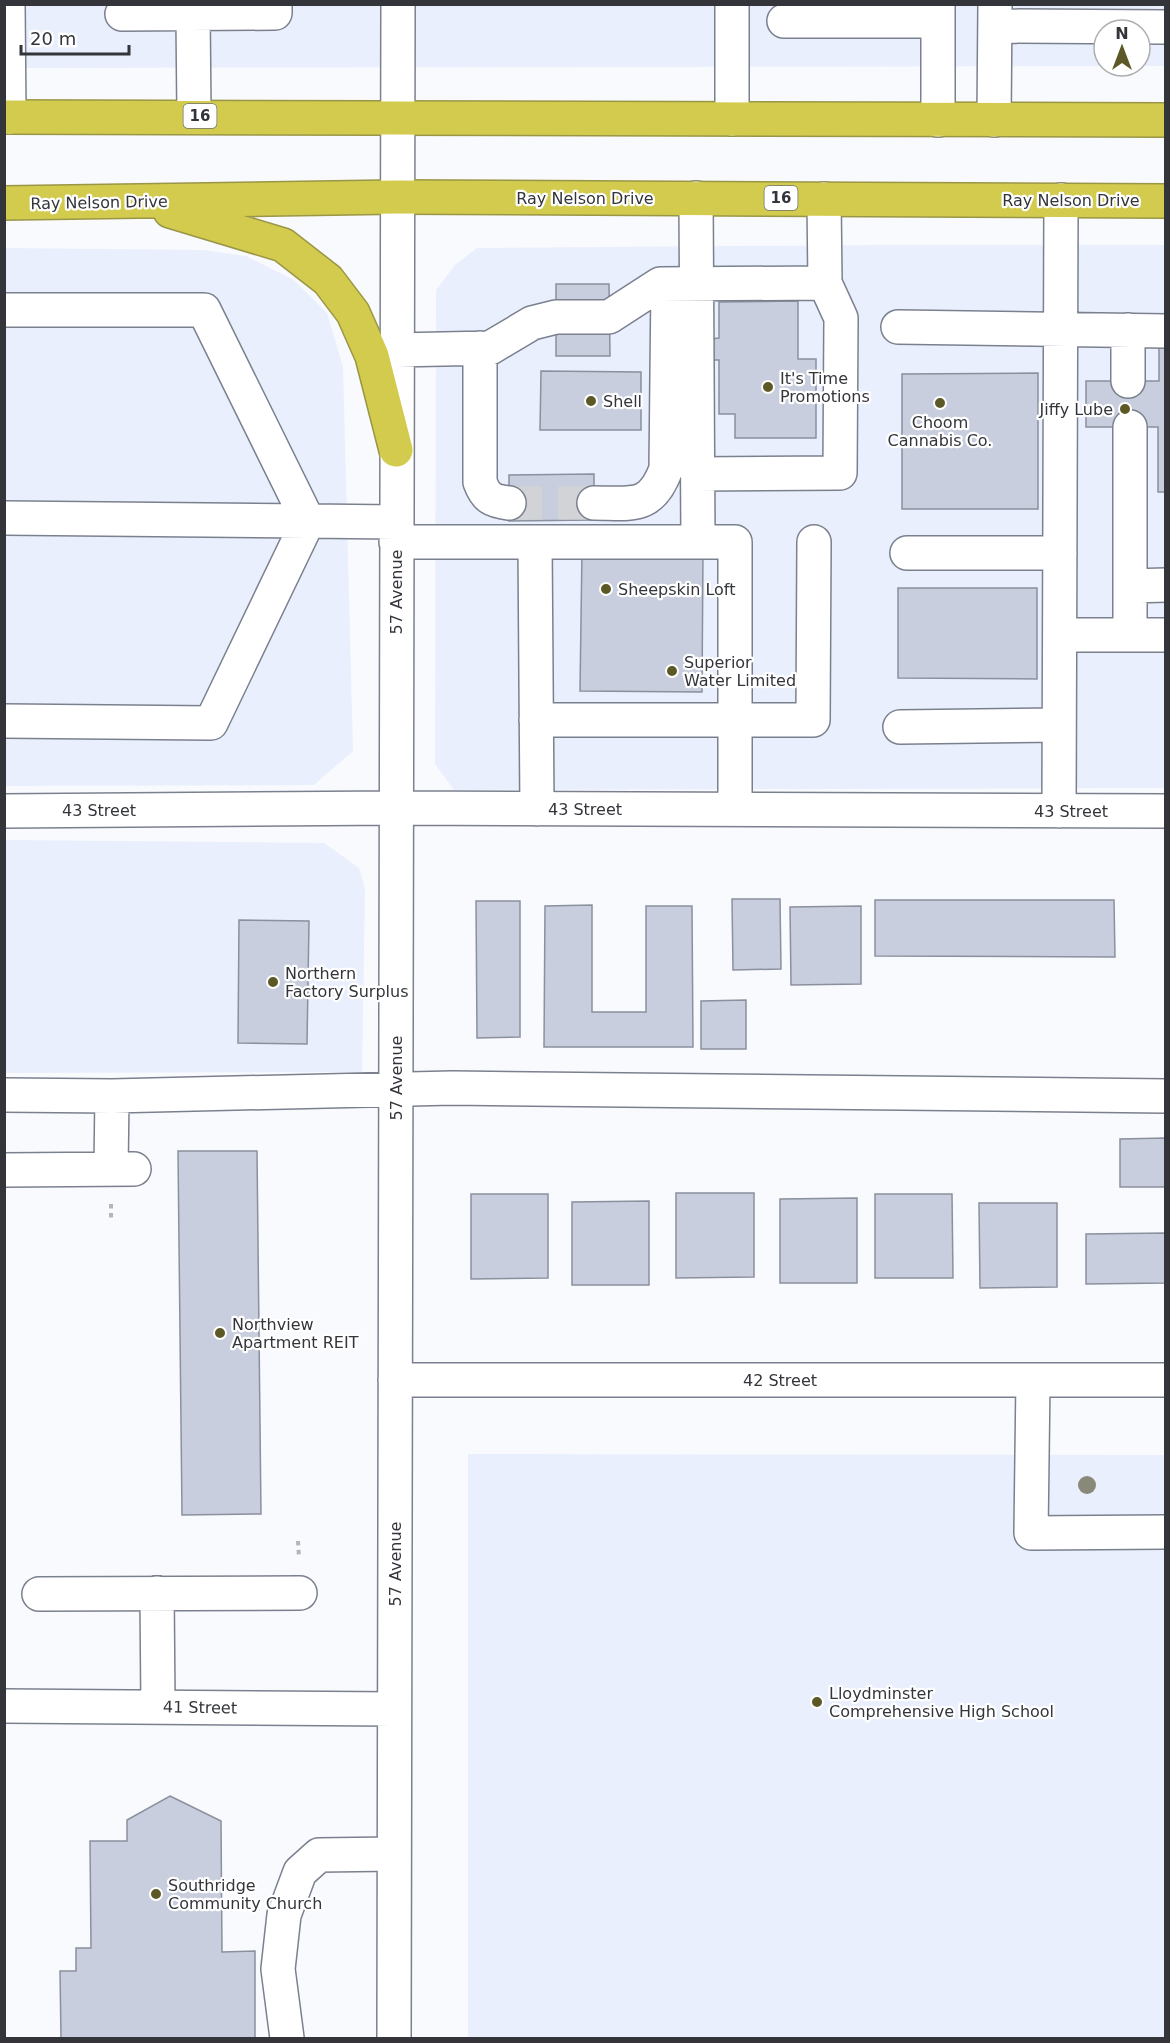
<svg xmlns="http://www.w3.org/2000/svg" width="1170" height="2043" font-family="'DejaVu Sans',sans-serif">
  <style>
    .built { fill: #e9effd; fill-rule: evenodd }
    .building { fill: #c8cedd; stroke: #8a909d; stroke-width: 1.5 }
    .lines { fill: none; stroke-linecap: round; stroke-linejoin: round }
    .minor-tunnel { stroke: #d1d3d6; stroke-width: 33; stroke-dasharray: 33 16; stroke-linecap: butt }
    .minor-casing { stroke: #7b808e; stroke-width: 36 }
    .highway-casing { stroke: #9a9647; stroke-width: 36 }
    .path { stroke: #b4b5b9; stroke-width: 4; stroke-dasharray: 4.5 4.5; stroke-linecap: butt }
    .minor { stroke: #fff; stroke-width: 33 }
    .highway { stroke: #d2cb4d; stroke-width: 33 }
    .tree { fill: #898979 }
    .poi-dot { fill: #5c5926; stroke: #fff; stroke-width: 2 }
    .labels { text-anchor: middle; stroke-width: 4.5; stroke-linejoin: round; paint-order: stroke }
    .shield { fill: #fff; stroke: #707276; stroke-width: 1.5 }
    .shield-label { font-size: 15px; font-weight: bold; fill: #33353b }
    .street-label { font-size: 16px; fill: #33353b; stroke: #fff }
    .poi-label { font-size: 16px; fill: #33353b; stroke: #fff; text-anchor: start }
  </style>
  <rect width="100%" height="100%" fill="#f9fafd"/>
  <path class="built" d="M 4,5 L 1165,5 L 1165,66 L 5,68 ZM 1104,30 L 1140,30 L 1140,66 L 1104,66 Z
    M 880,245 L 1165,245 L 1165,788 L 454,790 L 435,764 L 436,290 L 455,265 L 477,248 Z
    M 5,248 L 204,250 L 246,256 L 294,280 L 327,313 L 343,367 L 353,751 L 314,785 L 5,786 Z
    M 5,840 L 324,843 L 359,868 L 365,889 L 362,1072 L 5,1073 Z
    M 468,1454 L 1165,1455 L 1165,2038 L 468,2038 Z"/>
  <path class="building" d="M 556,284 L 609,284 L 610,356 L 556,356 Z
    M 798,301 L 798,359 L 816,359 L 816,438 L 735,438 L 735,414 L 719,414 L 719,360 L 709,360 L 709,339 L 719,338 L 719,302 Z
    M 1159,347 L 1166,347 L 1166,492 L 1158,492 L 1158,427 L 1086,427 L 1086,381 L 1159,381 Z
    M 541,371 L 641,372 L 641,430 L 540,430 Z
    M 1038,373 L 1038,509 L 902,509 L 902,374 Z
    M 594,474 L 594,520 L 509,521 L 509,475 Z
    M 582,550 L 703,551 L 702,692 L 580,691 Z
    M 898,588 L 1037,588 L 1037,679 L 898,678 Z
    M 732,899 L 780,899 L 781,969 L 733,970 Z
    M 875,900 L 1114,900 L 1115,957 L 875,956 Z
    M 476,901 L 520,901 L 520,1037 L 477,1038 Z
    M 592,905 L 592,1012 L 646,1012 L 646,906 L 692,906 L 693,1047 L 544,1047 L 545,906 Z
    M 861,906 L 861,984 L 791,985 L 790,907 Z
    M 239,920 L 309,921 L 307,1044 L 238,1043 Z
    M 746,1000 L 746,1049 L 701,1049 L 701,1001 Z
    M 1165,1138 L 1165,1187 L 1120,1187 L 1120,1139 Z
    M 178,1151 L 257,1151 L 261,1514 L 182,1515 Z
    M 676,1193 L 754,1193 L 754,1277 L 676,1278 Z
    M 471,1194 L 548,1194 L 548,1278 L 471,1279 Z
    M 875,1194 L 952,1194 L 953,1278 L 875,1278 Z
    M 857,1198 L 857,1283 L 780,1283 L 780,1199 Z
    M 649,1201 L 649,1285 L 572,1285 L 572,1202 Z
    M 979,1203 L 1057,1203 L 1057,1287 L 980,1288 Z
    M 1166,1233 L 1166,1283 L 1086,1284 L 1086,1234 Z
    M 170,1796 L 221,1821 L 222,1952 L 255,1951 L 255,2038 L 61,2038 L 60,1971 L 76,1971 L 76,1948 L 91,1948 L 90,1841 L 127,1841 L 127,1820 Z"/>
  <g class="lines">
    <path class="minor-tunnel" d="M 509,503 L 594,503"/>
    <defs>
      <path id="minor" d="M 8,4 L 9,117
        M 732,4 L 732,119
        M 938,4 L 938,120
        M 122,14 L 275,13 L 275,4
        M 193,14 L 194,115
        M 784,21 L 938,21
        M 995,26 L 1166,27
        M 994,120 L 995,4
        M 4,310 L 204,310 L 308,521 L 4,518
        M 898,327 L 1166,331
        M 1128,330 L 1128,381
        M 480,348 L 480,482 C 486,498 492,501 509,503
        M 396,350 L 490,348 L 532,323 L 556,317 L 609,317 L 660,284 L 825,283
        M 1130,427 L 1130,634
        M 697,474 L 840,473 L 841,318 L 825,283 L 824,199
        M 594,503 C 632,503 651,510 666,469 L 668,284
        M 396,542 L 698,542 L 696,198
        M 535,542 L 537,809
        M 698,542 L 735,542 L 735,809
        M 907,553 L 1060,553
        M 1130,586 L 1166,585
        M 1060,635 L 1166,635
        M 536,720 L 813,720 L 814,542
        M 4,721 L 211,723 L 308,521 L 396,522
        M 900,727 L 1059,725
        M 4,811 L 396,808 L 1166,811
        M 1059,811 L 1061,200
        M 4,1095 L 112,1096 L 452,1088 L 1166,1096
        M 111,1169 L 112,1096
        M 4,1170 L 134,1169
        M 395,1380 L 1166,1380
        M 1033,1380 L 1031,1533 L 1166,1532
        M 157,1593 L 158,1706
        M 39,1594 L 300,1593
        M 4,1706 L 394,1709
        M 287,2038 L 278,1969 L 284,1915 L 300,1872 L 319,1855 L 394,1854
        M 394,2038 L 398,4"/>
      <path id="highway" d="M 4,117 L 1166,120
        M 4,203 L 396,197 L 1166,201
        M 170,211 L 283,245 L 328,280 L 353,313 L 372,356 L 396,450"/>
    </defs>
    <use href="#minor" class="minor-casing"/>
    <use href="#highway" class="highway-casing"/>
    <path class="path" d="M 111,1204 L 111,1218
      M 298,1541 L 299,1558"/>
    <use href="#minor" class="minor"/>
    <use href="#highway" class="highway"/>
  </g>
  <circle class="tree" cx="1087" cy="1485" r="9"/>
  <g class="poi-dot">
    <circle cx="768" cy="387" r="6"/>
    <circle cx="591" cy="401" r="6"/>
    <circle cx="940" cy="403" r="6"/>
    <circle cx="1125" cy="409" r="6"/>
    <circle cx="606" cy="589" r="6"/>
    <circle cx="672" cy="671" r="6"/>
    <circle cx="273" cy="982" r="6"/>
    <circle cx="220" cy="1333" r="6"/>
    <circle cx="817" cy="1702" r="6"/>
    <circle cx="156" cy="1894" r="6"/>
  </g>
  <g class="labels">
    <g class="shield">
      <rect x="183.5" y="104" width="33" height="24" rx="4.5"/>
      <rect x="764.5" y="186" width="33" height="24" rx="4.5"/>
    </g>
    <g class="shield-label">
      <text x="200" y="121">16</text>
      <text x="781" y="203">16</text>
    </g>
    <g class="street-label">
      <text x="585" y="204">Ray Nelson Drive</text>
      <text x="1071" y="206">Ray Nelson Drive</text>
      <text transform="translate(99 202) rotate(-1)" y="6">Ray Nelson Drive</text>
      <text transform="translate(396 592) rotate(-90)" y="6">57 Avenue</text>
      <text x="585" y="815">43 Street</text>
      <text x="99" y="816">43 Street</text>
      <text x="1071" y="817">43 Street</text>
      <text transform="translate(396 1078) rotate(-90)" y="6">57 Avenue</text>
      <text x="780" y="1386">42 Street</text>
      <text transform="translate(395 1564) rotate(-90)" y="6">57 Avenue</text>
      <text transform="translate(200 1707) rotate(1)" y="6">41 Street</text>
    </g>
    <g class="poi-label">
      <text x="780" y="384">It's Time<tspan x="780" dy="18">Promotions</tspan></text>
      <text x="603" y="407">Shell</text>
      <text x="1113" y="415" text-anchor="end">Jiffy Lube</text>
      <text x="940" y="428" text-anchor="middle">Choom<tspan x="940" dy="18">Cannabis Co.</tspan></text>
      <text x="618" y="595">Sheepskin Loft</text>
      <text x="684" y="668">Superior<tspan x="684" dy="18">Water Limited</tspan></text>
      <text x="285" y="979">Northern<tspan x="285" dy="18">Factory Surplus</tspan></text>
      <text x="232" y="1330">Northview<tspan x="232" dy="18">Apartment REIT</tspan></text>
      <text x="829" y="1699">Lloydminster<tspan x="829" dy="18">Comprehensive High School</tspan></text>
      <text x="168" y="1891">Southridge<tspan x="168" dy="18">Community Church</tspan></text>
    </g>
  </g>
  <rect width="1170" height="2043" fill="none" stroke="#33353b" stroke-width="12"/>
  <g transform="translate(1122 48)"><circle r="28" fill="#ffffff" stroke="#adaeb1" stroke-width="1.5"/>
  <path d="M0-4.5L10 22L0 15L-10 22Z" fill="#5c5926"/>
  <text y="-9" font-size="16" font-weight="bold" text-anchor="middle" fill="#33353b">N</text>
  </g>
  <path d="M21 45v9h108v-9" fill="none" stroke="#33353b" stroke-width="3"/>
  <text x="30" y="45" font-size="18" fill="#33353b" stroke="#ffffff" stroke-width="4.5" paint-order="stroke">20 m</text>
</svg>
